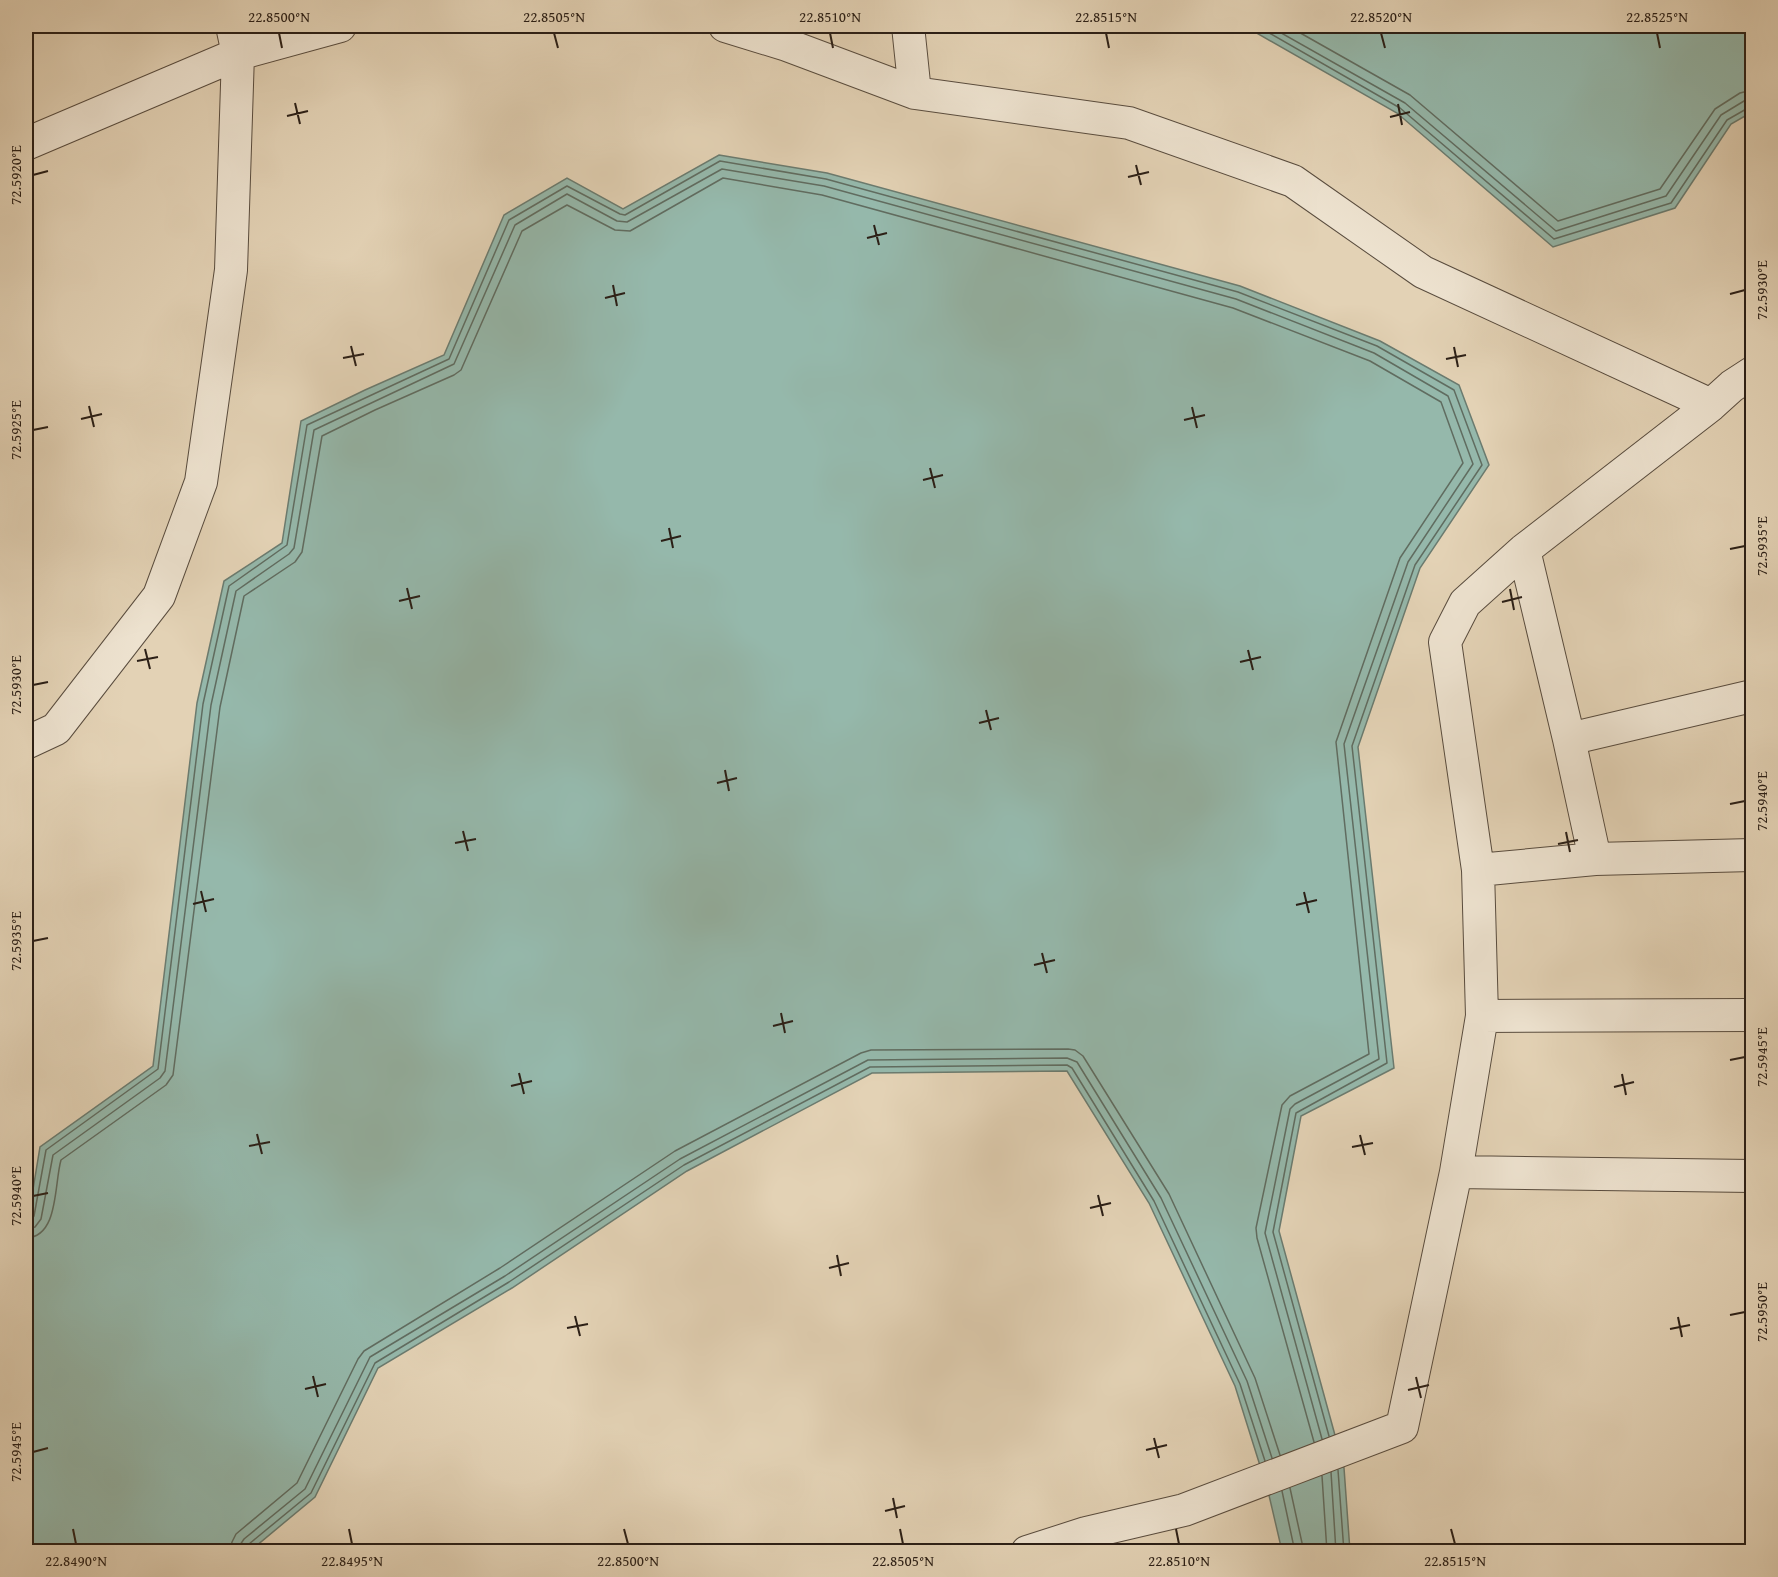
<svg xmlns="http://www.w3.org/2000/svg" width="1778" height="1577" font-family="'Gentium Book Plus',serif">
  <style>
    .water { fill: #95b8ab; stroke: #6b7b6f; stroke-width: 1.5 }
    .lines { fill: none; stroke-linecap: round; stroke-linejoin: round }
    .shore { stroke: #606c60; stroke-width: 1.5 }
    .street-casing { stroke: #594c3e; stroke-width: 34 }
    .street { stroke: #ede2cf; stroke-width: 32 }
    .ticks { fill: none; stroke: #2b1f16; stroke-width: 2 }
    .neatline { fill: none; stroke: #2b1f16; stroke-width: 2 }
    .ticks-label { font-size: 15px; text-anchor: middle; fill: #2b1f16 }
  </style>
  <rect width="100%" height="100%" fill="#e3d2b5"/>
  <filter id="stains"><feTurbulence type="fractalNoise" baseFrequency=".00333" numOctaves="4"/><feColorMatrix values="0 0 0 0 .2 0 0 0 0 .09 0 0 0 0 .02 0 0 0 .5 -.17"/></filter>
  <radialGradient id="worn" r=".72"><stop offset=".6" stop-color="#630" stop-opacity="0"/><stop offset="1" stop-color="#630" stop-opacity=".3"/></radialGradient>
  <path class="water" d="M 1250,26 L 1752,26 L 1752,112 L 1731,124 L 1675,208 L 1553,247 L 1397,113 L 1253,31 Z
    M 719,155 L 827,173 L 1240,286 L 1380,341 L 1459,385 L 1489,465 L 1420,568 L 1358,747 L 1394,1068 L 1301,1116 L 1279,1231 L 1344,1468 L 1350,1551 L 1282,1551 L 1268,1491 L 1235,1386 L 1149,1203 L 1067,1071 L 872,1073 L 687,1171 L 512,1288 L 378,1368 L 315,1497 L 250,1551 L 26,1552 L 26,1232 L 40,1147 L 153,1066 L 197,703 L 224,581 L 282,543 L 301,421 L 365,390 L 444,355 L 504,215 L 567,178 L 623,209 Z"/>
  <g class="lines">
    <path class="shore" d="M 1257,26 L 1400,108 L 1554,239 L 1671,203 L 1727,120 L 1748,108 L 1752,107
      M 1269,26 L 1405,103 L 1556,231 L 1666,196 L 1721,115 L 1744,101 L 1752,99
      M 1288,26 L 1410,95 L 1558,221 L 1660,189 L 1715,109 L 1740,93 L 1752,90
      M 26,1221 L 31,1220 L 34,1216 L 46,1150 L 158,1069 L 203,704 L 229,586 L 287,545 L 307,425 L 449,359 L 509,220 L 567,186 L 620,214 L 625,215 L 720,161 L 826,179 L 1238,292 L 1377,346 L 1454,390 L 1482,465 L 1415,565 L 1352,746 L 1387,1063 L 1296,1113 L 1273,1232 L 1329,1436
      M 26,1229 L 35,1227 L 41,1219 L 53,1155 L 160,1078 L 165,1071 L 211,705 L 236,591 L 289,554 L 294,548 L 314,430 L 454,364 L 515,225 L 567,194 L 617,221 L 627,222 L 722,169 L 824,186 L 1236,299 L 1374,353 L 1448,396 L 1473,464 L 1408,562 L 1344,744 L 1379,1059 L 1295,1104 L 1290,1109 L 1265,1233 L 1322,1439
      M 26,1238 C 59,1237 54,1184 61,1160 L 166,1085 L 173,1075 L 220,707 L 244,596 L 295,562 L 302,552 L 322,436 L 375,410 L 454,375 L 461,370 L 522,231 L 567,205 L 615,230 L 630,231 L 723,178 L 822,195 L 1233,308 L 1370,361 L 1441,402 L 1463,463 L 1400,558 L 1336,742 L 1369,1054 L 1290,1096 L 1282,1105 L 1256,1228 L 1257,1238 L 1314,1442
      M 1338,1470 L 1344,1552
      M 1331,1472 L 1336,1552
      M 1322,1476 L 1327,1552
      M 1290,1488 L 1304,1552
      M 1282,1491 L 1295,1552
      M 230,1552 L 232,1542 L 236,1534 L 297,1483 L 358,1359 L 364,1351 L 500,1268 L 675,1151 L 861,1053 L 871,1050 L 1068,1049 L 1075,1050 L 1083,1056 L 1169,1194 L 1255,1378 L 1280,1455
      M 239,1552 L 240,1545 L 244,1539 L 305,1489 L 370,1357 L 505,1276 L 680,1159 L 868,1060 L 1067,1058 L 1077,1062 L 1161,1198 L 1247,1381 L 1272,1458
      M 247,1552 L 249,1544 L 311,1493 L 375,1363 L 509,1282 L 684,1165 L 870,1067 L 1067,1065 L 1072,1068 L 1154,1201 L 1240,1384 L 1265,1461"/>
    <defs>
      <path id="street" d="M 725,26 L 787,45 L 915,93 L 1129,123 L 1293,181 L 1423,272 L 1711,405 L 1732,386 L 1752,373
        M 908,26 L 915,93
        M 26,144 L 238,54 L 232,26
        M 1524,550 L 1569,739 L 1595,859
        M 1569,739 L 1752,696
        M 26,743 L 56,729 L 159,596 L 201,482 L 231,270 L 238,54 L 340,26
        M 1478,870 L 1595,859 L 1752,855
        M 1482,1016 L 1752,1015
        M 1456,1172 L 1752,1176
        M 1027,1552 L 1086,1533 L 1184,1510 L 1402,1427 L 1456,1172 L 1482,1016 L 1478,870 L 1445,642 L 1465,603 L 1524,550 L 1711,405"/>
    </defs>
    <use href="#street" class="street-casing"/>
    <use href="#street" class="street"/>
  </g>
  <path class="ticks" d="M 279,33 L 282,48M 554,33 L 558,48M 830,33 L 833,48M 1106,33 L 1109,48M 1381,33 L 1385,48M 1657,33 L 1660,48M 295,103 L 300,124M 1398,104 L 1402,125M 287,116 L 308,111M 1390,117 L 1410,112M 1136,165 L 1141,185M 33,175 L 48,171M 1128,177 L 1149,172M 874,225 L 879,245M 867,238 L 887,233M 613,285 L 617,306M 1730,294 L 1745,290M 605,298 L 625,293M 351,346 L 356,366M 1454,347 L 1458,367M 343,358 L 364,354M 1446,359 L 1466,355M 89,406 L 94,427M 1192,407 L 1197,428M 81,419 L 102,414M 1184,420 L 1205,415M 33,430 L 48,427M 930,468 L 935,488M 923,480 L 943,475M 669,528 L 673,548M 661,541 L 681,536M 1730,549 L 1745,546M 407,588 L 412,609M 1510,589 L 1514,610M 399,601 L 420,596M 1502,602 L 1522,597M 145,649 L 150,669M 1248,650 L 1253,670M 137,661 L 158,657M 1240,662 L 1261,657M 33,685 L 48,682M 986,710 L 991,730M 979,723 L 999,718M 725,770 L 729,791M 717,783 L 737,778M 1730,804 L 1745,801M 463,831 L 468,851M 1566,832 L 1570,852M 455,843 L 476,839M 1558,844 L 1578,840M 201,891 L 206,912M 1304,892 L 1309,913M 193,904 L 214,899M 1296,905 L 1317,900M 33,941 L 48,938M 1042,953 L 1047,973M 1034,965 L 1055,960M 781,1013 L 785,1033M 773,1026 L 793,1021M 1730,1060 L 1745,1057M 519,1073 L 524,1094M 1622,1074 L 1626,1095M 511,1086 L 532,1081M 1614,1087 L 1634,1082M 257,1134 L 262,1154M 1360,1135 L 1365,1155M 249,1146 L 270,1142M 1352,1147 L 1373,1143M 1098,1195 L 1103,1216M 33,1196 L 48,1193M 1090,1208 L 1111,1203M 837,1255 L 841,1276M 829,1268 L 849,1263M 1730,1315 L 1745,1312M 575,1316 L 580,1336M 1678,1317 L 1682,1337M 567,1328 L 588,1324M 1670,1329 L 1690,1325M 313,1376 L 318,1397M 1416,1377 L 1421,1398M 305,1389 L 326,1384M 1408,1390 L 1429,1385M 1154,1438 L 1159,1458M 1146,1450 L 1167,1445M 33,1452 L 48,1448M 893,1498 L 897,1518M 885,1511 L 905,1506M 73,1529 L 76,1544M 349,1529 L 352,1544M 624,1529 L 628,1544M 900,1529 L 903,1544M 1176,1529 L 1179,1544M 1451,1529 L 1455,1544"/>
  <rect width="1778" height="1577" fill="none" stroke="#e3d2b5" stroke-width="66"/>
  <rect x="33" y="33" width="1712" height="1511" class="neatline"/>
  <g class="ticks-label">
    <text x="279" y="22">22.8500°N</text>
    <text x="554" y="22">22.8505°N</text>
    <text x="830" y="22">22.8510°N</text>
    <text x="1106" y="22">22.8515°N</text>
    <text x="1381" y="22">22.8520°N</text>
    <text x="1657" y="22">22.8525°N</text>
    <text transform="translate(16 175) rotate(-90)" y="5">72.5920°E</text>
    <text transform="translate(1762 290) rotate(-90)" y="5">72.5930°E</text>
    <text transform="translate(16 430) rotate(-90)" y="5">72.5925°E</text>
    <text transform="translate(1762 546) rotate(-90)" y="5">72.5935°E</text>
    <text transform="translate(16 685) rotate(-90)" y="5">72.5930°E</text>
    <text transform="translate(1762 801) rotate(-90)" y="5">72.5940°E</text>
    <text transform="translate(16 941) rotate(-90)" y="5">72.5935°E</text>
    <text transform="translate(1762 1057) rotate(-90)" y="5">72.5945°E</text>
    <text transform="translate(16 1196) rotate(-90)" y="5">72.5940°E</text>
    <text transform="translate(1762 1312) rotate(-90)" y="5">72.5950°E</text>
    <text transform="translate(16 1452) rotate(-90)" y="5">72.5945°E</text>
    <text x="76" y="1566">22.8490°N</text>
    <text x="352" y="1566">22.8495°N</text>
    <text x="628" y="1566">22.8500°N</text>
    <text x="903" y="1566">22.8505°N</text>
    <text x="1179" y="1566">22.8510°N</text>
    <text x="1455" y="1566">22.8515°N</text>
  </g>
  <rect width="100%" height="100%" filter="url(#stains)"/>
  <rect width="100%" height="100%" fill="url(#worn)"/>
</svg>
